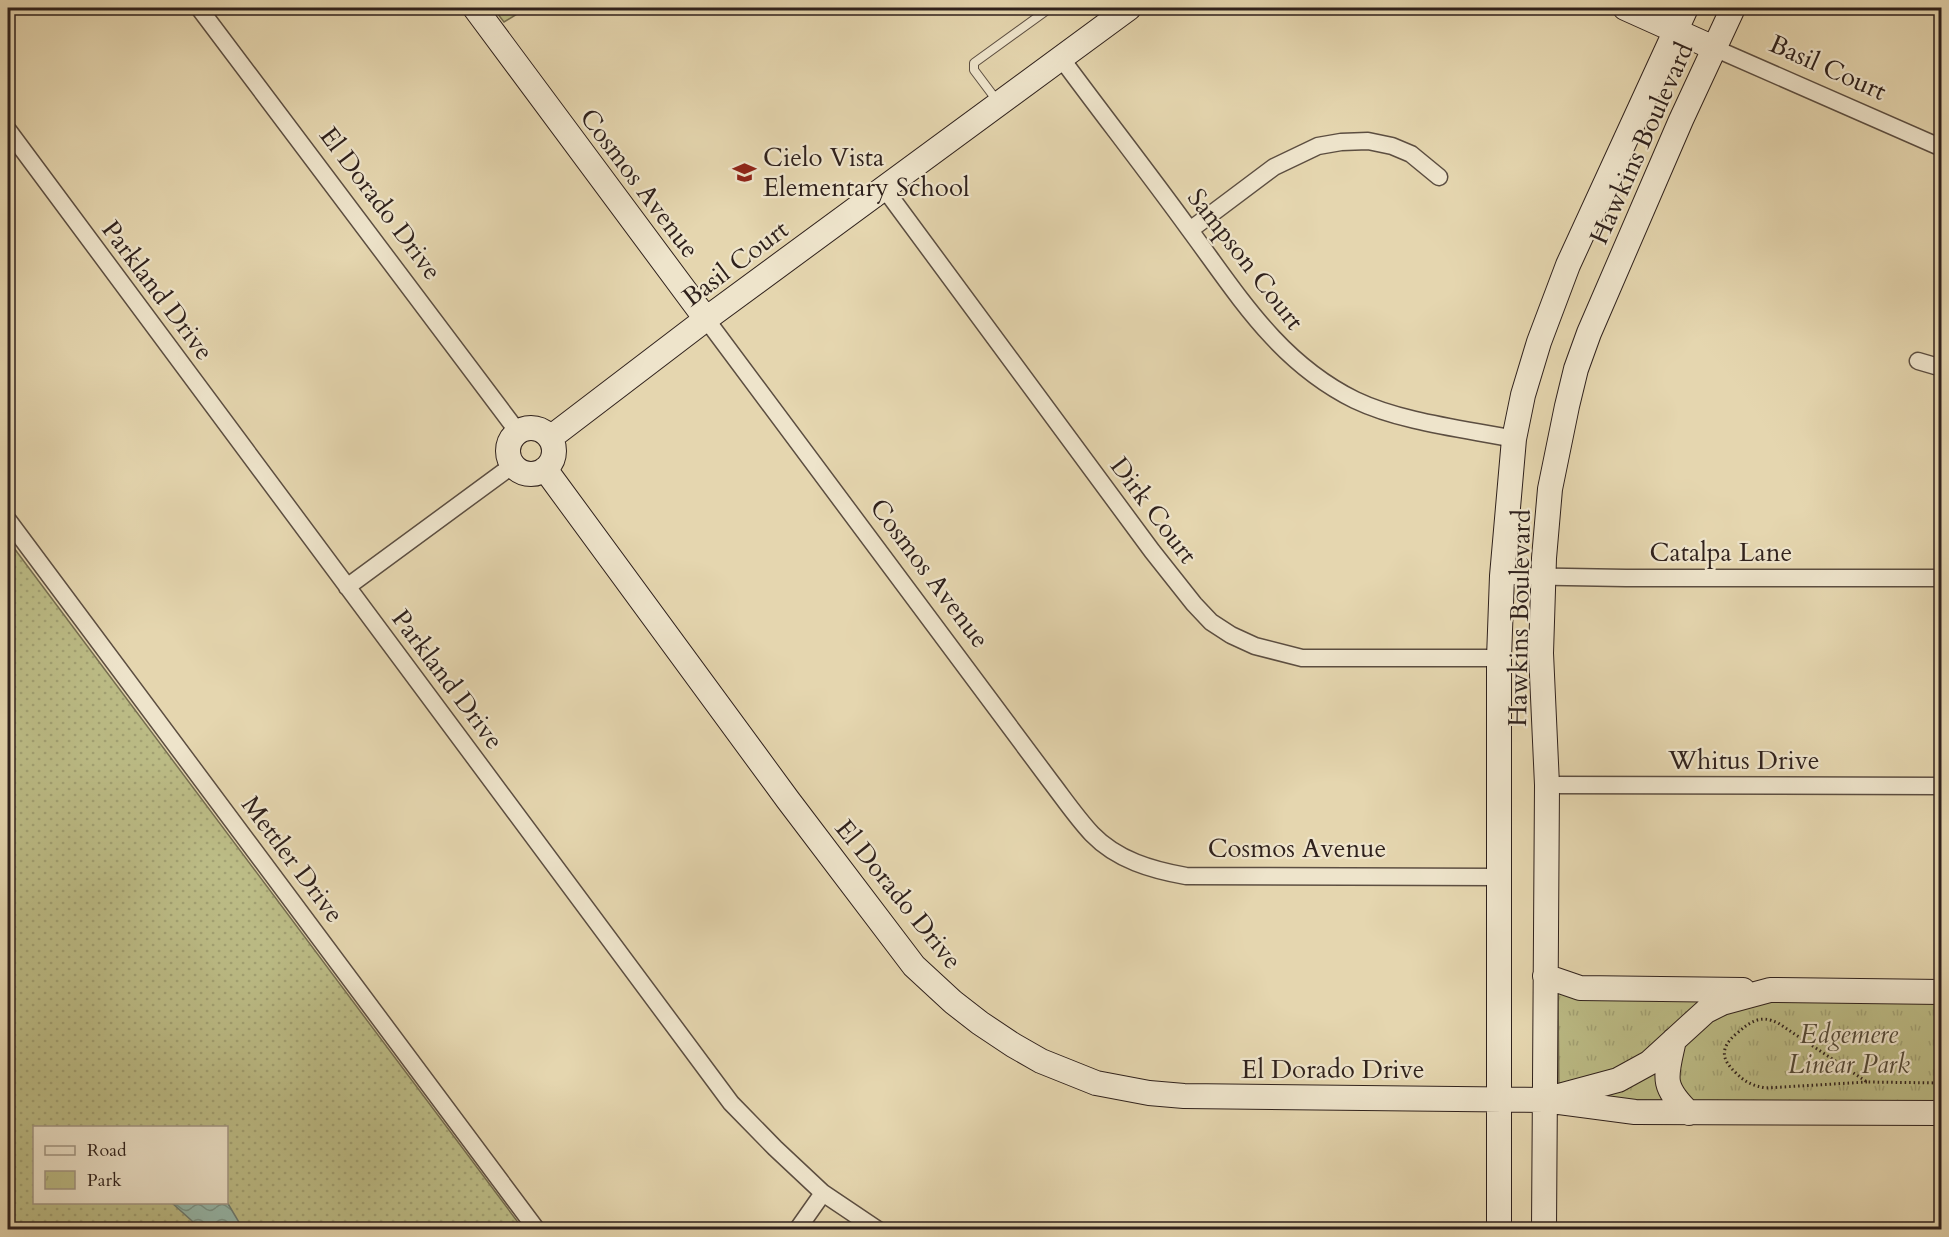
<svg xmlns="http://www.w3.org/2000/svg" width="1949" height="1237" font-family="Cardo,serif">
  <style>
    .grass { fill: url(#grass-dots); stroke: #766e51; stroke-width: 1.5; fill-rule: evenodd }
    .park { fill: url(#park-tufts); stroke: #766e51; stroke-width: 1.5 }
    .water { fill: url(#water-waves); stroke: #6d7c72; stroke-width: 1.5 }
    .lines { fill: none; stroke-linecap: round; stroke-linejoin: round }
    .lane-casing { stroke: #5c4e41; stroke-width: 10 }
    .street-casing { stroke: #5c4e41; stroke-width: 19 }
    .secondary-casing { stroke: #2f211c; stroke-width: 26 }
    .path { stroke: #2f211c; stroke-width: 3; stroke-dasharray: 1.5 3; stroke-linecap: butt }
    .lane { stroke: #eee4cb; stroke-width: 8 }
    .street { stroke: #eee4cb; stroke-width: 16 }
    .secondary { stroke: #eee4cb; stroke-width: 24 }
    .labels { text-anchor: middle; stroke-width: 4.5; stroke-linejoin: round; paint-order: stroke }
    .street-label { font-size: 26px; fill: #2f211c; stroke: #eee4cb }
    .poi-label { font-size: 26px; fill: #2f211c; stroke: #eee4cb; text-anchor: start }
    .park-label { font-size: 26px; font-style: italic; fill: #524836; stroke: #eee4cb }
  </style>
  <defs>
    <pattern id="grass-dots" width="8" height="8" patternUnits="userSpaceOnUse" patternTransform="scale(1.5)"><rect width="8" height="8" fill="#bcbc86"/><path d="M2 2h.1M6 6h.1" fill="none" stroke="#a2a173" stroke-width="1.8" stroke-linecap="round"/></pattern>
    <pattern id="park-tufts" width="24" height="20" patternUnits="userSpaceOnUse" patternTransform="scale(1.5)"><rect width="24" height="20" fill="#bcbc86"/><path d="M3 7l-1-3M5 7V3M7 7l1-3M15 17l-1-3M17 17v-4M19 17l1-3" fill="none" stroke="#a2a173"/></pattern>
    <pattern id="water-waves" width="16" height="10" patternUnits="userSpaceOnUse" patternTransform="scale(1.5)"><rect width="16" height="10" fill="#96b9ac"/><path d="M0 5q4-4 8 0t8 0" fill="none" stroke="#7b968b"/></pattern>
  </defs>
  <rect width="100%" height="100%" fill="#e5d6af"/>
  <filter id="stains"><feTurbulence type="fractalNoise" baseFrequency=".00333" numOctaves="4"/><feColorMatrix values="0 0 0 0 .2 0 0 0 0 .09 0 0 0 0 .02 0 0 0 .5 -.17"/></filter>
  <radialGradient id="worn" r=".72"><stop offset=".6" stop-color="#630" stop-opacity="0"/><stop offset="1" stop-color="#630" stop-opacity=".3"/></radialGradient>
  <path class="grass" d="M 8,540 L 523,1229 L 8,1229 ZM 34,1128 L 226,1128 L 226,1202 L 34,1202 Z"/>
  <path class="park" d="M 493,8 L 527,8 L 504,22 Z
    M 1558,993 L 1941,995 L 1941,1104 L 1559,1099 Z"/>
  <path class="water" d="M 227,1202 L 243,1229 L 196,1229 L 192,1221 L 172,1203 Z"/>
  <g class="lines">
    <defs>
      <path id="lane" d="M 998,102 L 974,70 L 974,63 L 1050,8"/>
      <path id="street" d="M 199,8 L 518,432
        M 1714,48 L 1942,148
        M 1061,58 C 1103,115 1147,171 1189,229 C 1238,295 1278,362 1355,400 C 1401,422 1464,429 1514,439
        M 8,130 L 731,1103 L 775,1148 L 823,1193 L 878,1230
        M 884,188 L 1152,551 L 1194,604 L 1211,622 L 1231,635 L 1255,646 L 1302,658 L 1499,658
        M 1190,230 L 1274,167 L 1318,146 L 1341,142 L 1368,141 L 1392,146 L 1411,154 L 1439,177
        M 706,319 L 1051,782 C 1064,799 1077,818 1092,834 C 1117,860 1152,870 1186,876 L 1500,877
        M 1918,361 L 1942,368
        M 8,520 L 537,1230
        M 1502,576 L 1626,578 L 1942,578
        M 347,587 L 513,465
        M 1547,785 L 1942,786
        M 797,1230 L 823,1193"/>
      <path id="secondary" d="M 475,8 L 706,319
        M 1625,8 L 1714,48
        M508 451a23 23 0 1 1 46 0a23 23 0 1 1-46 0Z
        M 550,438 L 706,319 L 1129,8
        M 545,469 L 788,800 L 914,966 L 953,1002 L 980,1023 L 1013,1045 L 1041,1061 L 1096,1083 L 1149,1093 L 1184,1096 L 1544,1100 L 1635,1112 L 1942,1113
        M 1545,976 L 1580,988 L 1743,990
        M 1674,1040 C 1666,1077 1660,1085 1689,1113
        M 1555,1097 L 1618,1080 L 1649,1063 L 1706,1011 L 1722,1003 L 1770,990 L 1942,992
        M 1499,1230 L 1499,658 L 1502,576 L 1514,439 L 1523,395 L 1539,342 L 1568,265 L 1686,8
        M 1544,1230 L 1547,785 L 1541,653 L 1544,558 L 1550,489 L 1567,406 L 1576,369 L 1589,333 L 1681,120 L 1733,8"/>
    </defs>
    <use href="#lane" class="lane-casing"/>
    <use href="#street" class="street-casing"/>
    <use href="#secondary" class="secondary-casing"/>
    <path class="path" d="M 1867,1082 L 1766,1088 C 1753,1086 1745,1082 1736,1073 C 1721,1059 1720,1048 1736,1034 C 1750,1022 1760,1014 1778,1023 L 1867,1082 L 1942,1083"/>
    <use href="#lane" class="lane"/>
    <use href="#street" class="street"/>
    <use href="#secondary" class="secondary"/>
  </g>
  <defs>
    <symbol id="school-bare" viewBox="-9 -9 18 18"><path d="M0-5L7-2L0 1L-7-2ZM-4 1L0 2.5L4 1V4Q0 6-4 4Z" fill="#8f2418" stroke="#eee4cb" stroke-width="2.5" paint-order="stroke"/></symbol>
  </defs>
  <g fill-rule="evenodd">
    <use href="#school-bare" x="728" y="156" width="33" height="33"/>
  </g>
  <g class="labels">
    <g class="street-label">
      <text transform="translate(1828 67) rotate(24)" y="9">Basil Court</text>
      <text transform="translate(1641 143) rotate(-66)" y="9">Hawkins Boulevard</text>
      <text transform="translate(640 183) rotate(53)" y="9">Cosmos Avenue</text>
      <text transform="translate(381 203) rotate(53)" y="9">El Dorado Drive</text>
      <text transform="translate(1246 259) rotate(52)" y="9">Sampson Court</text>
      <text transform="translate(735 263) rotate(-37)" y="9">Basil Court</text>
      <text transform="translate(158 290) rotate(53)" y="9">Parkland Drive</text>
      <text transform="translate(1154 510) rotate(53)" y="9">Dirk Court</text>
      <text x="1721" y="561">Catalpa Lane</text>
      <text transform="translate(930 573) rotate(53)" y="9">Cosmos Avenue</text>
      <text transform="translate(1519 618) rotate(-89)" y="9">Hawkins Boulevard</text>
      <text transform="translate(448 679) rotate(53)" y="9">Parkland Drive</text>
      <text x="1744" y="769">Whitus Drive</text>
      <text x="1297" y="857">Cosmos Avenue</text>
      <text transform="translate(293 859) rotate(53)" y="9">Mettler Drive</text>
      <text transform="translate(899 894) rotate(51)" y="9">El Dorado Drive</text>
      <text x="1333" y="1078">El Dorado Drive</text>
    </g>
    <g class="poi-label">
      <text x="763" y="166">Cielo Vista<tspan x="763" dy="30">Elementary School</tspan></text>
    </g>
    <g class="park-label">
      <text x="1849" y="1043">Edgemere<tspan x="1849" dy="30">Linear Park</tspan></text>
    </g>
  </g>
  <rect width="1949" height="1237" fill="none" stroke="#e5d6af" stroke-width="30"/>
  <rect x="9" y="9" width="1931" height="1219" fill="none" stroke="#2f211c" stroke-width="3"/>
  <rect x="15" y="15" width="1919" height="1207" fill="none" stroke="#2f211c" stroke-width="1.5"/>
  <rect x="33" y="1126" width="195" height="78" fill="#eee4cb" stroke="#a29685" stroke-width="1.5"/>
  <rect x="45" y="1146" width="30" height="9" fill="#eee4cb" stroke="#a29685" stroke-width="1.5"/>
  <text x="87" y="1156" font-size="18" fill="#2f211c">Road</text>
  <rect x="45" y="1171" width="30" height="18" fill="url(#park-tufts)" stroke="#a29685" stroke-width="1.5"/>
  <text x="87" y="1186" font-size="18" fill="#2f211c">Park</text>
  <rect width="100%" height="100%" filter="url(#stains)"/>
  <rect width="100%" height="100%" fill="url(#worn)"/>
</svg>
